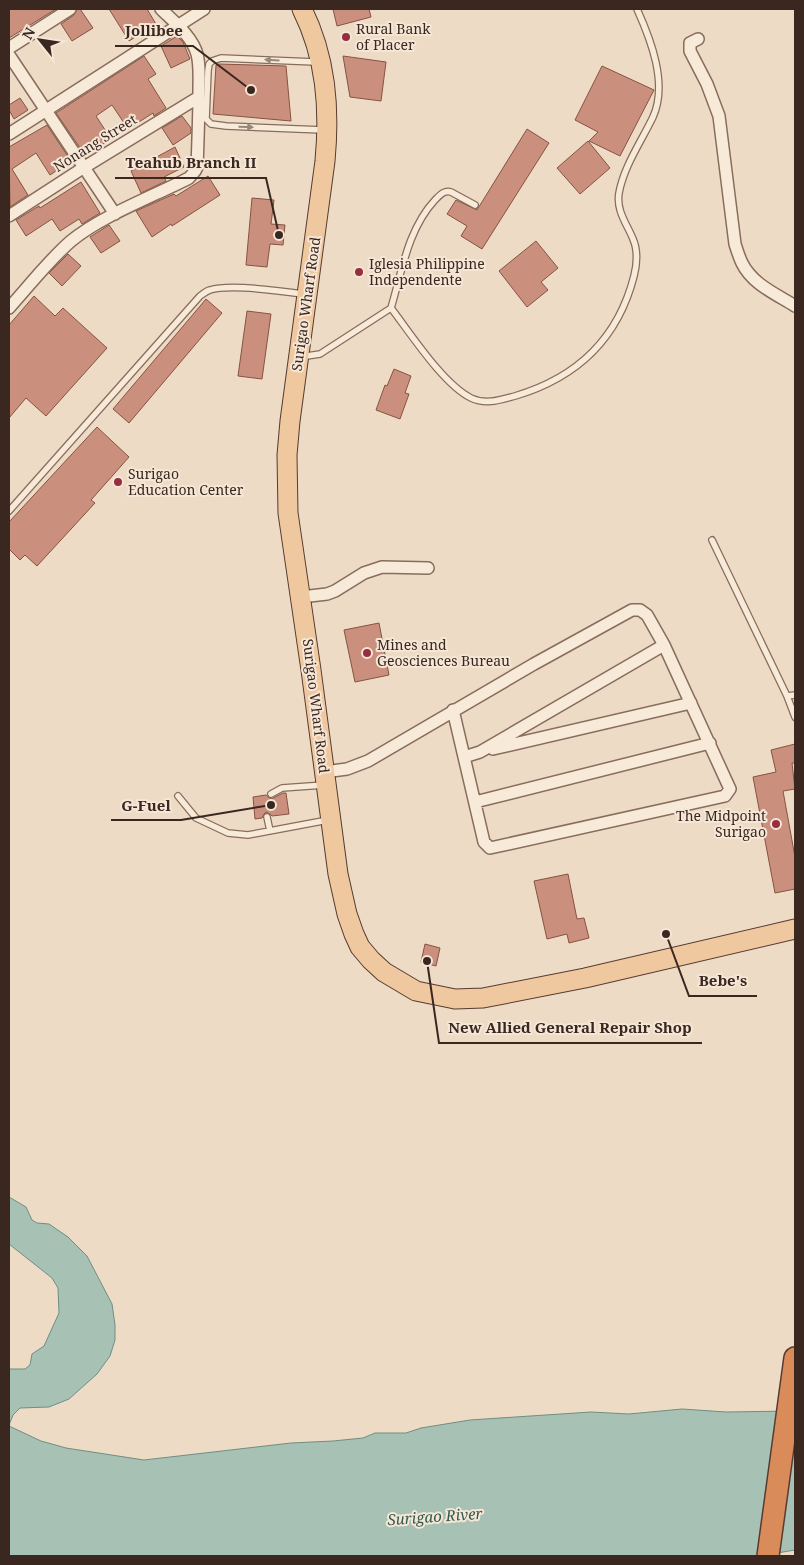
<svg xmlns="http://www.w3.org/2000/svg" width="804" height="1565" font-family="'Noto Serif',serif">
  <style>
    .water { fill: #a7c1b5; stroke: #6e8f81 }
    .building { fill: #ca907d; stroke: #875243 }
    .lines { fill: none; stroke-linecap: round; stroke-linejoin: round }
    .lane-casing { stroke: #886c5c; stroke-width: 8 }
    .street-casing { stroke: #886c5c; stroke-width: 14 }
    .primary-casing { stroke: #563b30; stroke-width: 21 }
    .highway-casing { stroke: #563b30; stroke-width: 24 }
    .lane { stroke: #f8ead9; stroke-width: 5.5 }
    .street { stroke: #f8ead9; stroke-width: 11 }
    .primary { stroke: #efc8a0; stroke-width: 19 }
    .highway { stroke: #d98b5a; stroke-width: 21 }
    .oneway { fill: #98887c }
    .poi-dot { fill: #962e40; stroke: #f5e6d6; stroke-width: 2 }
    .labels { text-anchor: middle; stroke-width: 4; stroke-linejoin: round; paint-order: stroke }
    .poi-label { font-size: 14px; fill: #392720; stroke: #f5e6d6; text-anchor: start }
    .street-label { font-size: 14px; fill: #392720; stroke: #f5e6d6 }
    .water-label { font-size: 15px; font-style: italic; fill: #2f584e; stroke: #f5e6d6 }
    .leader { fill: none; stroke: #392720; stroke-width: 2 }
    .callout-dot { fill: #392720; stroke: #f5e6d6; stroke-width: 2 }
    .callout-label { font-size: 15px; text-anchor: middle; font-weight: bold; fill: #392720; stroke: #f5e6d6; stroke-width: 4; stroke-linejoin: round; paint-order: stroke }
  </style>
  <rect width="100%" height="100%" fill="#eddbc6"/>
  <path class="water" d="M 9,1197 L 26,1207 L 32,1220 L 37,1223 L 49,1224 L 68,1237 L 87,1256 L 112,1304 L 115,1325 L 115,1340 L 110,1356 L 97,1374 L 69,1399 L 49,1407 L 20,1408 L 13,1415 L 9,1425 L 9,1369 L 25,1369 L 30,1365 L 32,1354 L 44,1346 L 59,1313 L 58,1288 L 52,1278 L 9,1244 Z
    M 682,1409 L 726,1412 L 795,1411 L 795,1550 L 759,1556 L 9,1556 L 9,1426 L 41,1441 L 66,1448 L 144,1460 L 291,1443 L 333,1441 L 363,1438 L 375,1433 L 406,1433 L 421,1428 L 470,1420 L 591,1412 L 629,1414 Z"/>
  <path class="building" d="M 9,9 L 56,9 L 9,38 Z
    M 77,9 L 80,9 L 93,28 L 72,41 L 61,24 L 74,15 Z
    M 109,9 L 147,9 L 156,24 L 129,41 Z
    M 333,9 L 369,9 L 371,17 L 337,26 Z
    M 177,36 L 183,42 L 190,59 L 171,68 L 161,46 Z
    M 144,56 L 156,74 L 148,79 L 166,108 L 154,116 L 153,113 L 128,129 L 112,105 L 96,116 L 111,139 L 85,155 L 56,113 Z
    M 343,56 L 386,62 L 381,101 L 350,97 Z
    M 219,64 L 286,66 L 291,121 L 213,114 L 216,65 Z
    M 602,66 L 654,90 L 620,156 L 589,141 L 598,132 L 575,120 Z
    M 20,98 L 28,110 L 14,119 L 9,110 L 9,105 Z
    M 182,116 L 191,128 L 191,133 L 173,145 L 162,128 Z
    M 47,125 L 71,161 L 50,175 L 36,153 L 12,169 L 28,195 L 10,207 L 9,147 Z
    M 527,129 L 549,143 L 482,249 L 461,236 L 467,226 L 447,214 L 456,200 L 477,210 Z
    M 588,141 L 610,168 L 580,194 L 557,168 Z
    M 175,147 L 184,167 L 164,177 L 166,181 L 141,193 L 131,171 Z
    M 208,176 L 220,195 L 172,226 L 171,224 L 152,237 L 136,211 L 174,194 L 176,196 Z
    M 81,182 L 100,213 L 82,224 L 79,219 L 60,231 L 52,219 L 26,236 L 16,220 L 39,206 L 40,208 Z
    M 252,198 L 274,200 L 271,224 L 285,225 L 283,245 L 270,244 L 267,267 L 246,265 Z
    M 109,225 L 120,241 L 101,253 L 90,237 Z
    M 536,241 L 558,268 L 541,282 L 548,290 L 527,307 L 499,271 Z
    M 68,254 L 81,266 L 62,286 L 49,273 Z
    M 34,296 L 55,316 L 63,308 L 107,348 L 46,416 L 26,398 L 9,418 L 9,325 Z
    M 206,299 L 222,313 L 129,423 L 113,409 Z
    M 247,311 L 271,314 L 262,379 L 238,376 Z
    M 394,369 L 411,376 L 405,393 L 409,394 L 400,419 L 376,410 L 385,385 L 387,386 Z
    M 97,427 L 129,457 L 91,500 L 95,503 L 37,566 L 25,555 L 20,560 L 9,549 L 9,522 Z
    M 379,623 L 389,675 L 355,682 L 344,630 Z
    M 795,744 L 795,763 L 792,763 L 795,789 L 783,791 L 795,857 L 795,889 L 775,893 L 753,777 L 776,772 L 771,750 Z
    M 283,793 L 286,793 L 289,814 L 272,816 L 270,814 L 266,812 L 264,814 L 262,818 L 255,819 L 253,797 L 266,795 L 271,799 Z
    M 568,874 L 577,919 L 584,918 L 589,938 L 569,943 L 567,934 L 547,939 L 534,881 Z
    M 425,944 L 440,948 L 436,966 L 421,962 Z"/>
  <g class="lines">
    <defs>
      <path id="lane" d="M 316,62 L 221,58 L 212,61 L 209,64 L 208,71 L 206,119 L 211,124 L 226,126 L 323,130
        M 391,308 C 411,334 443,384 471,398 C 486,405 500,400 515,396 C 576,378 618,339 634,276 C 637,265 638,250 633,239 C 627,224 616,211 619,193 C 624,166 641,142 653,117 C 668,84 651,40 637,9
        M 300,357 L 320,354 L 391,308 C 402,271 408,229 435,200 C 440,195 444,190 451,192 L 475,205
        M 9,511 L 200,296 C 203,294 206,291 210,290 C 229,284 282,291 303,294
        M 712,540 L 787,696 L 795,717
        M 787,696 L 795,695
        M 271,794 L 282,788 L 324,785
        M 178,796 L 196,818 L 228,833 L 248,835 L 328,820
        M 267,817 L 270,831"/>
      <path id="street" d="M 698,39 L 690,43 L 690,51 L 707,84 L 719,116 L 735,244 C 737,250 739,257 742,263 C 752,284 776,294 795,306
        M 9,48 L 70,9
        M 9,55 L 115,214
        M 9,134 L 204,9
        M 9,216 L 83,168 L 199,97
        M 9,308 C 29,286 48,261 71,241 C 101,216 154,196 189,178 L 195,171 L 197,167 C 198,141 199,115 199,89 C 199,78 200,65 197,54 C 192,36 173,21 161,9
        M 301,597 L 327,594 L 335,591 L 364,573 L 382,567 L 428,568
        M 493,749 L 691,703
        M 464,757 L 480,752 L 664,645
        M 324,772 L 347,769 L 368,761 L 534,664 L 632,610 L 640,610 L 647,615 L 664,645 L 730,789 L 725,796 L 490,848 L 484,842 L 453,710
        M 475,802 L 710,743"/>
      <path id="primary" d="M 302,9 C 326,57 330,108 325,161 L 290,421 L 287,455 L 288,513 L 311,670 L 338,874 L 347,914 L 354,934 L 360,947 L 371,960 L 384,972 L 416,991 L 455,999 L 483,998 L 585,978 L 795,929"/>
      <path id="highway" d="M 768,1556 L 795,1358"/>
    </defs>
    <use href="#lane" class="lane-casing"/>
    <use href="#street" class="street-casing"/>
    <use href="#primary" class="primary-casing"/>
    <use href="#highway" class="highway-casing"/>
    <use href="#lane" class="lane"/>
    <use href="#street" class="street"/>
    <use href="#primary" class="primary"/>
    <use href="#highway" class="highway"/>
  </g>
  <defs><path id="oneway-solid" d="M-6-.8H1V-3.2L6.5 0L1 3.2V.8H-6Z" transform="scale(1.25)"/></defs>
  <g class="oneway">
    <use href="#oneway-solid" transform="translate(272 60) rotate(-177)"/>
    <use href="#oneway-solid" transform="translate(246 127) rotate(2)"/>
  </g>
  <g class="poi-dot">
    <circle cx="346" cy="37" r="5"/>
    <circle cx="359" cy="272" r="5"/>
    <circle cx="118" cy="482" r="5"/>
    <circle cx="367" cy="653" r="5"/>
    <circle cx="776" cy="824" r="5"/>
  </g>
  <g class="labels">
    <g class="poi-label">
      <text x="356" y="34">Rural Bank<tspan x="356" dy="16">of Placer</tspan></text>
      <text x="369" y="269">Iglesia Philippine<tspan x="369" dy="16">Independente</tspan></text>
      <text x="128" y="479">Surigao<tspan x="128" dy="16">Education Center</tspan></text>
      <text x="377" y="650">Mines and<tspan x="377" dy="16">Geosciences Bureau</tspan></text>
      <text x="766" y="821" text-anchor="end">The Midpoint<tspan x="766" dy="16">Surigao</tspan></text>
    </g>
    <g class="street-label">
      <text transform="translate(95 143) rotate(-32)" y="5">Nonang Street</text>
      <text transform="translate(306 304) rotate(-82)" y="5">Surigao Wharf Road</text>
      <text transform="translate(316 706) rotate(83)" y="5">Surigao Wharf Road</text>
    </g>
    <g class="water-label">
      <text transform="translate(435 1517) rotate(-4)" y="5">Surigao River</text>
    </g>
  </g>
  <path class="leader" d="M251 90L193 46H115M279 235L266 178H115M271 805L181 820H111M666 934L689 996H757M427 961L439 1043H702"/>
  <g class="callout-dot">
    <circle cx="251" cy="90" r="5"/>
    <circle cx="279" cy="235" r="5"/>
    <circle cx="271" cy="805" r="5"/>
    <circle cx="666" cy="934" r="5"/>
    <circle cx="427" cy="961" r="5"/>
  </g>
  <g class="callout-label">
    <text x="154" y="36">Jollibee</text>
    <text x="191" y="168">Teahub Branch II</text>
    <text x="146" y="811">G-Fuel</text>
    <text x="723" y="986">Bebe's</text>
    <text x="570" y="1033">New Allied General Repair Shop</text>
  </g>
  <rect width="804" height="1565" fill="none" stroke="#392720" stroke-width="20"/>
  <g transform="translate(40 40) rotate(300)" stroke="#f5e6d6" stroke-width="4" paint-order="stroke">
  <path d="M0-4L9 19L0 12L-9 19Z" fill="#392720"/>
  <text y="-8" font-size="14" font-weight="bold" text-anchor="middle" fill="#392720">N</text>
  </g>
</svg>
